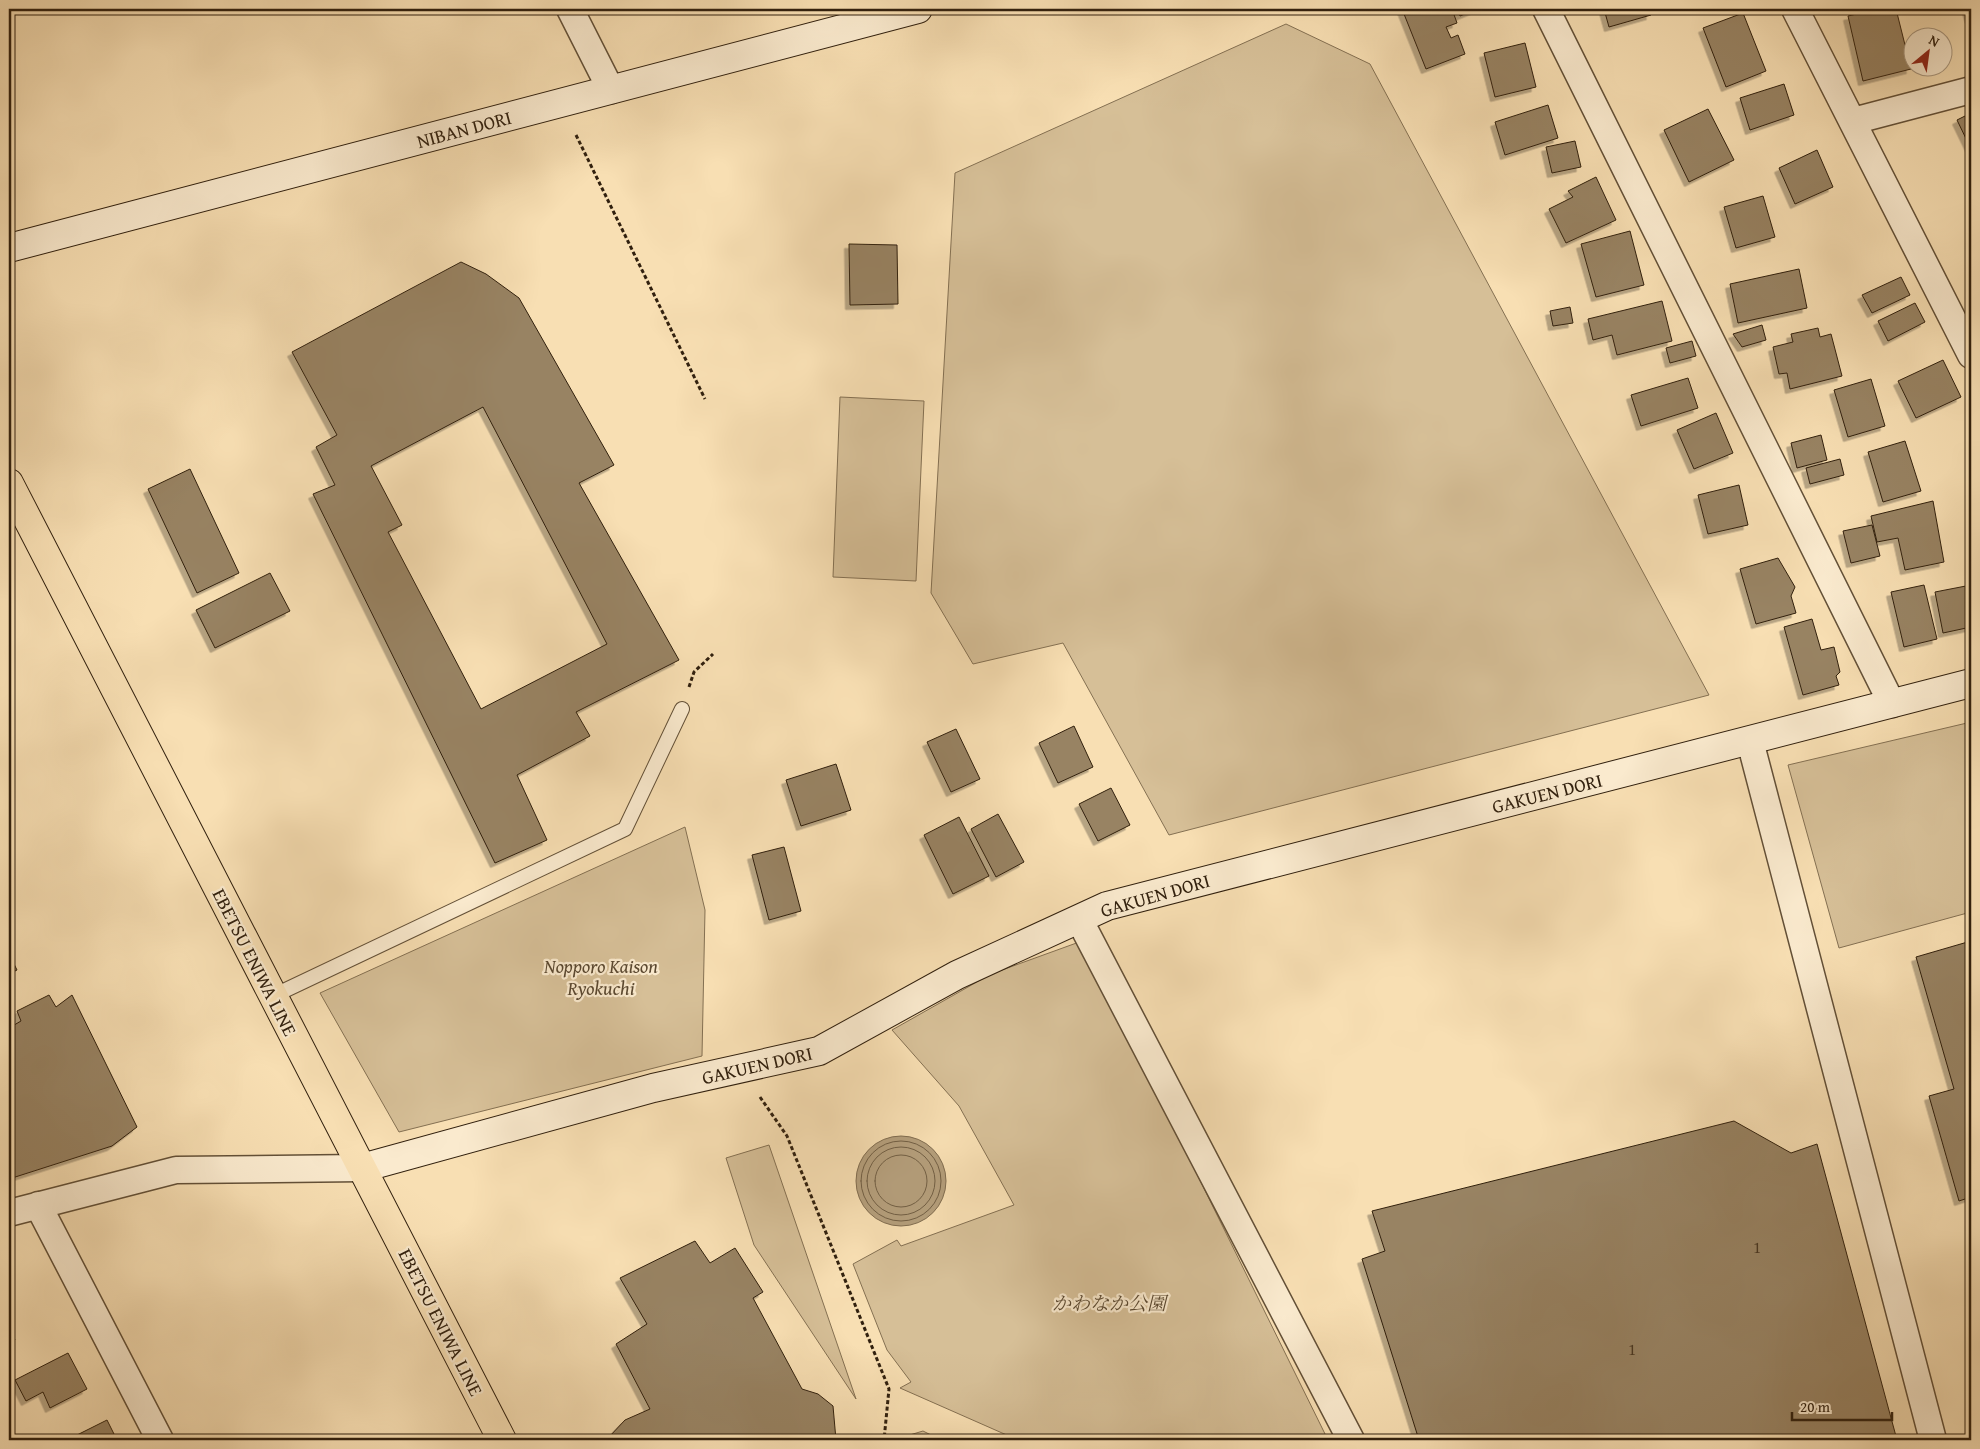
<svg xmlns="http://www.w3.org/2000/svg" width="1980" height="1449" font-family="'Gentium Book Plus','Noto Serif JP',serif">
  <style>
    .green { fill: #d6bf97; stroke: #847052 }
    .water { fill: #b49e7b; stroke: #806c4f }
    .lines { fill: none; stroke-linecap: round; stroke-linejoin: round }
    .shore { stroke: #725f44; stroke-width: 1 }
    .building { fill: #988364; stroke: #31200e; fill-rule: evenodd; filter: url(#shadow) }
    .lane-casing { stroke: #635037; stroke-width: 16 }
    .street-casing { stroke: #635037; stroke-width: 29 }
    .secondary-casing { stroke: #31200e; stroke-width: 30 }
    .primary-casing { stroke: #31200e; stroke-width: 30 }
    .path { stroke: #31200e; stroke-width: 3; stroke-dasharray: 4 2.5; stroke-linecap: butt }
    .lane { stroke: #faeace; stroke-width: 14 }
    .street { stroke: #faeace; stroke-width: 26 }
    .secondary { stroke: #faeace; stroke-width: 28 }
    .primary { stroke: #f8dfb3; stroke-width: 28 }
    .labels { text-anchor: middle; stroke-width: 4.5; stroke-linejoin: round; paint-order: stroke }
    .number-label { font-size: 16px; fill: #4b3924 }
    .street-label { font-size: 19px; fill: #31200e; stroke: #faeace }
    .park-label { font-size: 19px; font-style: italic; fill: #5a4830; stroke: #faeace }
  </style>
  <defs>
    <filter id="shadow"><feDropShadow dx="-4.5" dy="4.5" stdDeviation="0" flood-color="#0004"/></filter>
  </defs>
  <rect width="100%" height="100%" fill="#f8dfb3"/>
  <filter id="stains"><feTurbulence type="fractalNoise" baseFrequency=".004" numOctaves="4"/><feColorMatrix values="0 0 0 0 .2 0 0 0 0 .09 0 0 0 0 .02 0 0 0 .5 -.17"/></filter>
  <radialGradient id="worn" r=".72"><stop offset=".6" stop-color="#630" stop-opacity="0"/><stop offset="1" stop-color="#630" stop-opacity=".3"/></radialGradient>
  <path class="green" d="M 1286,24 L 1370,64 L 1709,695 L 1169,835 L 1063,643 L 973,664 L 931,593 L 955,173 Z
    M 840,397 L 924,401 L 916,581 L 833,577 Z
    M 1967,723 L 1971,737 L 1971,912 L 1839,948 L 1788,765 Z
    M 685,827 L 705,910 L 702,1056 L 399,1132 L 320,993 Z
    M 1082,941 L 1328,1440 L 1018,1440 L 900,1388 L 911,1382 L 887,1350 L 853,1264 L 897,1240 L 901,1246 L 1014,1205 L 959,1106 L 892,1030 L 991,974 Z
    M 769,1145 L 856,1399 L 754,1245 L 726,1158 Z
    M 923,1431 L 941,1440 L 893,1440 Z"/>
  <path class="water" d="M856 1181a45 45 0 1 1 90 0a45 45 0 1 1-90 0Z"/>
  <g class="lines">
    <path class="shore" d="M861 1181a40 40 0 1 1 80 0a40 40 0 1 1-80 0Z
      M867 1181a34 34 0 1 1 68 0a34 34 0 1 1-68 0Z
      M875 1181a26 26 0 1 1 52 0a26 26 0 1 1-52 0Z"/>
  </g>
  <path class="building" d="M 1402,9 L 1438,9 L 1440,13 L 1452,9 L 1457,23 L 1446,27 L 1451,38 L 1458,35 L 1465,54 L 1426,69 Z
    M 1457,9 L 1477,9 L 1460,16 Z
    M 1604,9 L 1649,9 L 1651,15 L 1609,27 Z
    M 1878,9 L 1896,9 L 1911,69 L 1863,81 L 1848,16 Z
    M 1967,9 L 1971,9 L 1971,18 L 1970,19 Z
    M 1743,13 L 1766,71 L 1726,87 L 1703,28 Z
    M 1525,43 L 1536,87 L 1495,97 L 1484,53 Z
    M 1784,84 L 1794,115 L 1750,130 L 1740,98 Z
    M 1548,105 L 1558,138 L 1505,155 L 1495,122 Z
    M 1708,109 L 1734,160 L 1689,182 L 1664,130 Z
    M 1971,113 L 1971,149 L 1957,120 Z
    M 1575,141 L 1581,167 L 1552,173 L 1546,147 Z
    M 1817,150 L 1833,187 L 1795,204 L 1779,168 Z
    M 1596,177 L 1616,220 L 1566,243 L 1549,209 L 1573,197 L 1568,191 Z
    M 1763,196 L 1775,237 L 1736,248 L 1724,207 Z
    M 1630,231 L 1644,285 L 1596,297 L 1581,244 Z
    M 849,244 L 897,245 L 898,304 L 850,305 Z
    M 461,262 L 486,274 L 519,298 L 614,465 L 579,483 L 679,660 L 576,712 L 590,736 L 517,775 L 547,840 L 495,863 L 313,494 L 335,485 L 316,447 L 337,435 L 292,352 ZM 483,407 L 607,644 L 481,709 L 388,532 L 402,525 L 371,466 Z
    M 1799,269 L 1807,308 L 1738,323 L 1730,284 Z
    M 1901,277 L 1910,295 L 1872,313 L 1862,295 Z
    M 1662,301 L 1672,341 L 1617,355 L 1612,335 L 1593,340 L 1588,319 Z
    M 1915,303 L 1925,322 L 1888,341 L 1878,321 Z
    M 1570,307 L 1573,323 L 1553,326 L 1550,311 Z
    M 1762,325 L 1766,340 L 1742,347 L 1733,334 Z
    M 1818,328 L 1820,337 L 1831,334 L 1842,376 L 1790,389 L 1787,373 L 1779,374 L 1773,347 L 1793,342 L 1791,334 Z
    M 1692,341 L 1696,356 L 1670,363 L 1666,348 Z
    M 1943,360 L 1961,397 L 1916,418 L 1898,381 Z
    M 1688,378 L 1698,408 L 1641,426 L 1631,395 Z
    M 1871,379 L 1885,426 L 1848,437 L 1834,390 Z
    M 1716,413 L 1733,453 L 1694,469 L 1677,430 Z
    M 1821,435 L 1827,460 L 1797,468 L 1791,443 Z
    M 1905,441 L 1921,491 L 1883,502 L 1868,452 Z
    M 1840,459 L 1844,475 L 1810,484 L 1806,468 Z
    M 190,469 L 239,573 L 197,593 L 148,489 Z
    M 1739,485 L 1748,525 L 1708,534 L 1698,495 Z
    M 1933,501 L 1944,562 L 1905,570 L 1898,538 L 1877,542 L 1871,516 Z
    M 1872,525 L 1880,556 L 1851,563 L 1843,531 Z
    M 1778,558 L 1795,587 L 1791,596 L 1796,613 L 1756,624 L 1740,569 Z
    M 270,573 L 290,611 L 215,648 L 196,610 Z
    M 1924,585 L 1937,639 L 1904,647 L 1891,592 Z
    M 1971,585 L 1971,627 L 1943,633 L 1935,592 Z
    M 1812,619 L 1821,650 L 1834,647 L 1840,672 L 1836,676 L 1839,685 L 1803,695 L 1784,627 Z
    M 1074,726 L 1093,767 L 1058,783 L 1039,743 Z
    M 956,729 L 980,779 L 951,792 L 927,742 Z
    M 836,764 L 851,810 L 801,826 L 786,780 Z
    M 1111,788 L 1130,825 L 1098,841 L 1079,804 Z
    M 998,814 L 1024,862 L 996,877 L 971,829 Z
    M 959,817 L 989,876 L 953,894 L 924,835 Z
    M 784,847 L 801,911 L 769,920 L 752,855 Z
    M 1971,941 L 1971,1197 L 1959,1201 L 1929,1096 L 1954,1089 L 1916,957 Z
    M 9,954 L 17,970 L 9,974 Z
    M 49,995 L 56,1007 L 72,995 L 137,1127 L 112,1146 L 9,1179 L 9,1028 L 21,1021 L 17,1011 Z
    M 1734,1121 L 1791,1153 L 1817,1144 L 1897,1440 L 1419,1440 L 1362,1259 L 1385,1251 L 1372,1211 Z
    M 695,1241 L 710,1263 L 735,1248 L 763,1292 L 753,1298 L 802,1389 L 818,1394 L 833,1406 L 836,1440 L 610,1440 L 609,1437 L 625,1420 L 650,1409 L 616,1344 L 647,1324 L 620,1278 Z
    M 9,1328 L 15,1340 L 9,1344 Z
    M 68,1353 L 87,1389 L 50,1408 L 43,1392 L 26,1401 L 15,1380 Z
    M 107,1420 L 117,1440 L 73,1440 L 71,1438 Z"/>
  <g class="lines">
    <defs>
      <path id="lane" d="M 273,996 L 625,829 L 682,709"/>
      <path id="street" d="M 570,9 L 611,90
        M 1546,9 L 1892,704
        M 1795,9 L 1971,355
        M 1853,121 L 1971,90
        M 1750,741 L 1933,1440
        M 1079,919 L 1351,1440
        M 38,1205 L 160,1440
        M 9,1213 L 176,1170 L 362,1168"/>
      <path id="secondary" d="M 9,248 L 918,9
        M 362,1168 L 653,1088 L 819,1051 L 957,975 L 1107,906 L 1971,683"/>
      <path id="primary" d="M 9,483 L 502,1440"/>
    </defs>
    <use href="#lane" class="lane-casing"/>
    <use href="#street" class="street-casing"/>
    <use href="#secondary" class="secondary-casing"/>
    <use href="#primary" class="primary-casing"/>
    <path class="path" d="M 576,135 L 705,399
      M 689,687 L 694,672 L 713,654
      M 760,1097 L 787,1136 L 889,1389 L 884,1440"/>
    <use href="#lane" class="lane"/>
    <use href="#street" class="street"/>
    <use href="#secondary" class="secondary"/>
    <use href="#primary" class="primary"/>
  </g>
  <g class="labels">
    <g class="number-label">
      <text x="1757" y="1253">1</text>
      <text x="1632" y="1355">1</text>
    </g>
    <g class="street-label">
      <text transform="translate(464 129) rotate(-15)" y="7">NIBAN DORI</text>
      <text transform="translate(1547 793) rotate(-14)" y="7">GAKUEN DORI</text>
      <text transform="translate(1155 895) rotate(-16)" y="7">GAKUEN DORI</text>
      <text transform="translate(255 962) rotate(63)" y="7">EBETSU ENIWA LINE</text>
      <text transform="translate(757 1065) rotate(-13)" y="7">GAKUEN DORI</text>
      <text transform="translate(441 1322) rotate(63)" y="7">EBETSU ENIWA LINE</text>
    </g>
    <g class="park-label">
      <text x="601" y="973">Nopporo Kaison<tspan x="601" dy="22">Ryokuchi</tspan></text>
      <text x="1109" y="1310">かわなか公園</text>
    </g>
  </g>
  <rect width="1980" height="1449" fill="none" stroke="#f8dfb3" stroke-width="30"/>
  <rect x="10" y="10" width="1960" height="1429" fill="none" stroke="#31200e" stroke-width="2.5"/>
  <rect x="15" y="15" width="1950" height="1419" fill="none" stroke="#31200e"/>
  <g transform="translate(1928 52) rotate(29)"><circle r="24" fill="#faeace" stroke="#aa9981"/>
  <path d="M0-4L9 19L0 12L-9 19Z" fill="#8f2418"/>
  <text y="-8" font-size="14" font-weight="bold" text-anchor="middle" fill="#31200e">N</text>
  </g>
  <path d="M1792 1412v8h100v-8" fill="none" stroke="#31200e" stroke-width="2.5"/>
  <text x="1800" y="1412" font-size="15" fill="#31200e" stroke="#faeace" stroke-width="4" paint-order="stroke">20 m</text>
  <rect width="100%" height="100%" filter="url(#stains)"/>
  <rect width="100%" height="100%" fill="url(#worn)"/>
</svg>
